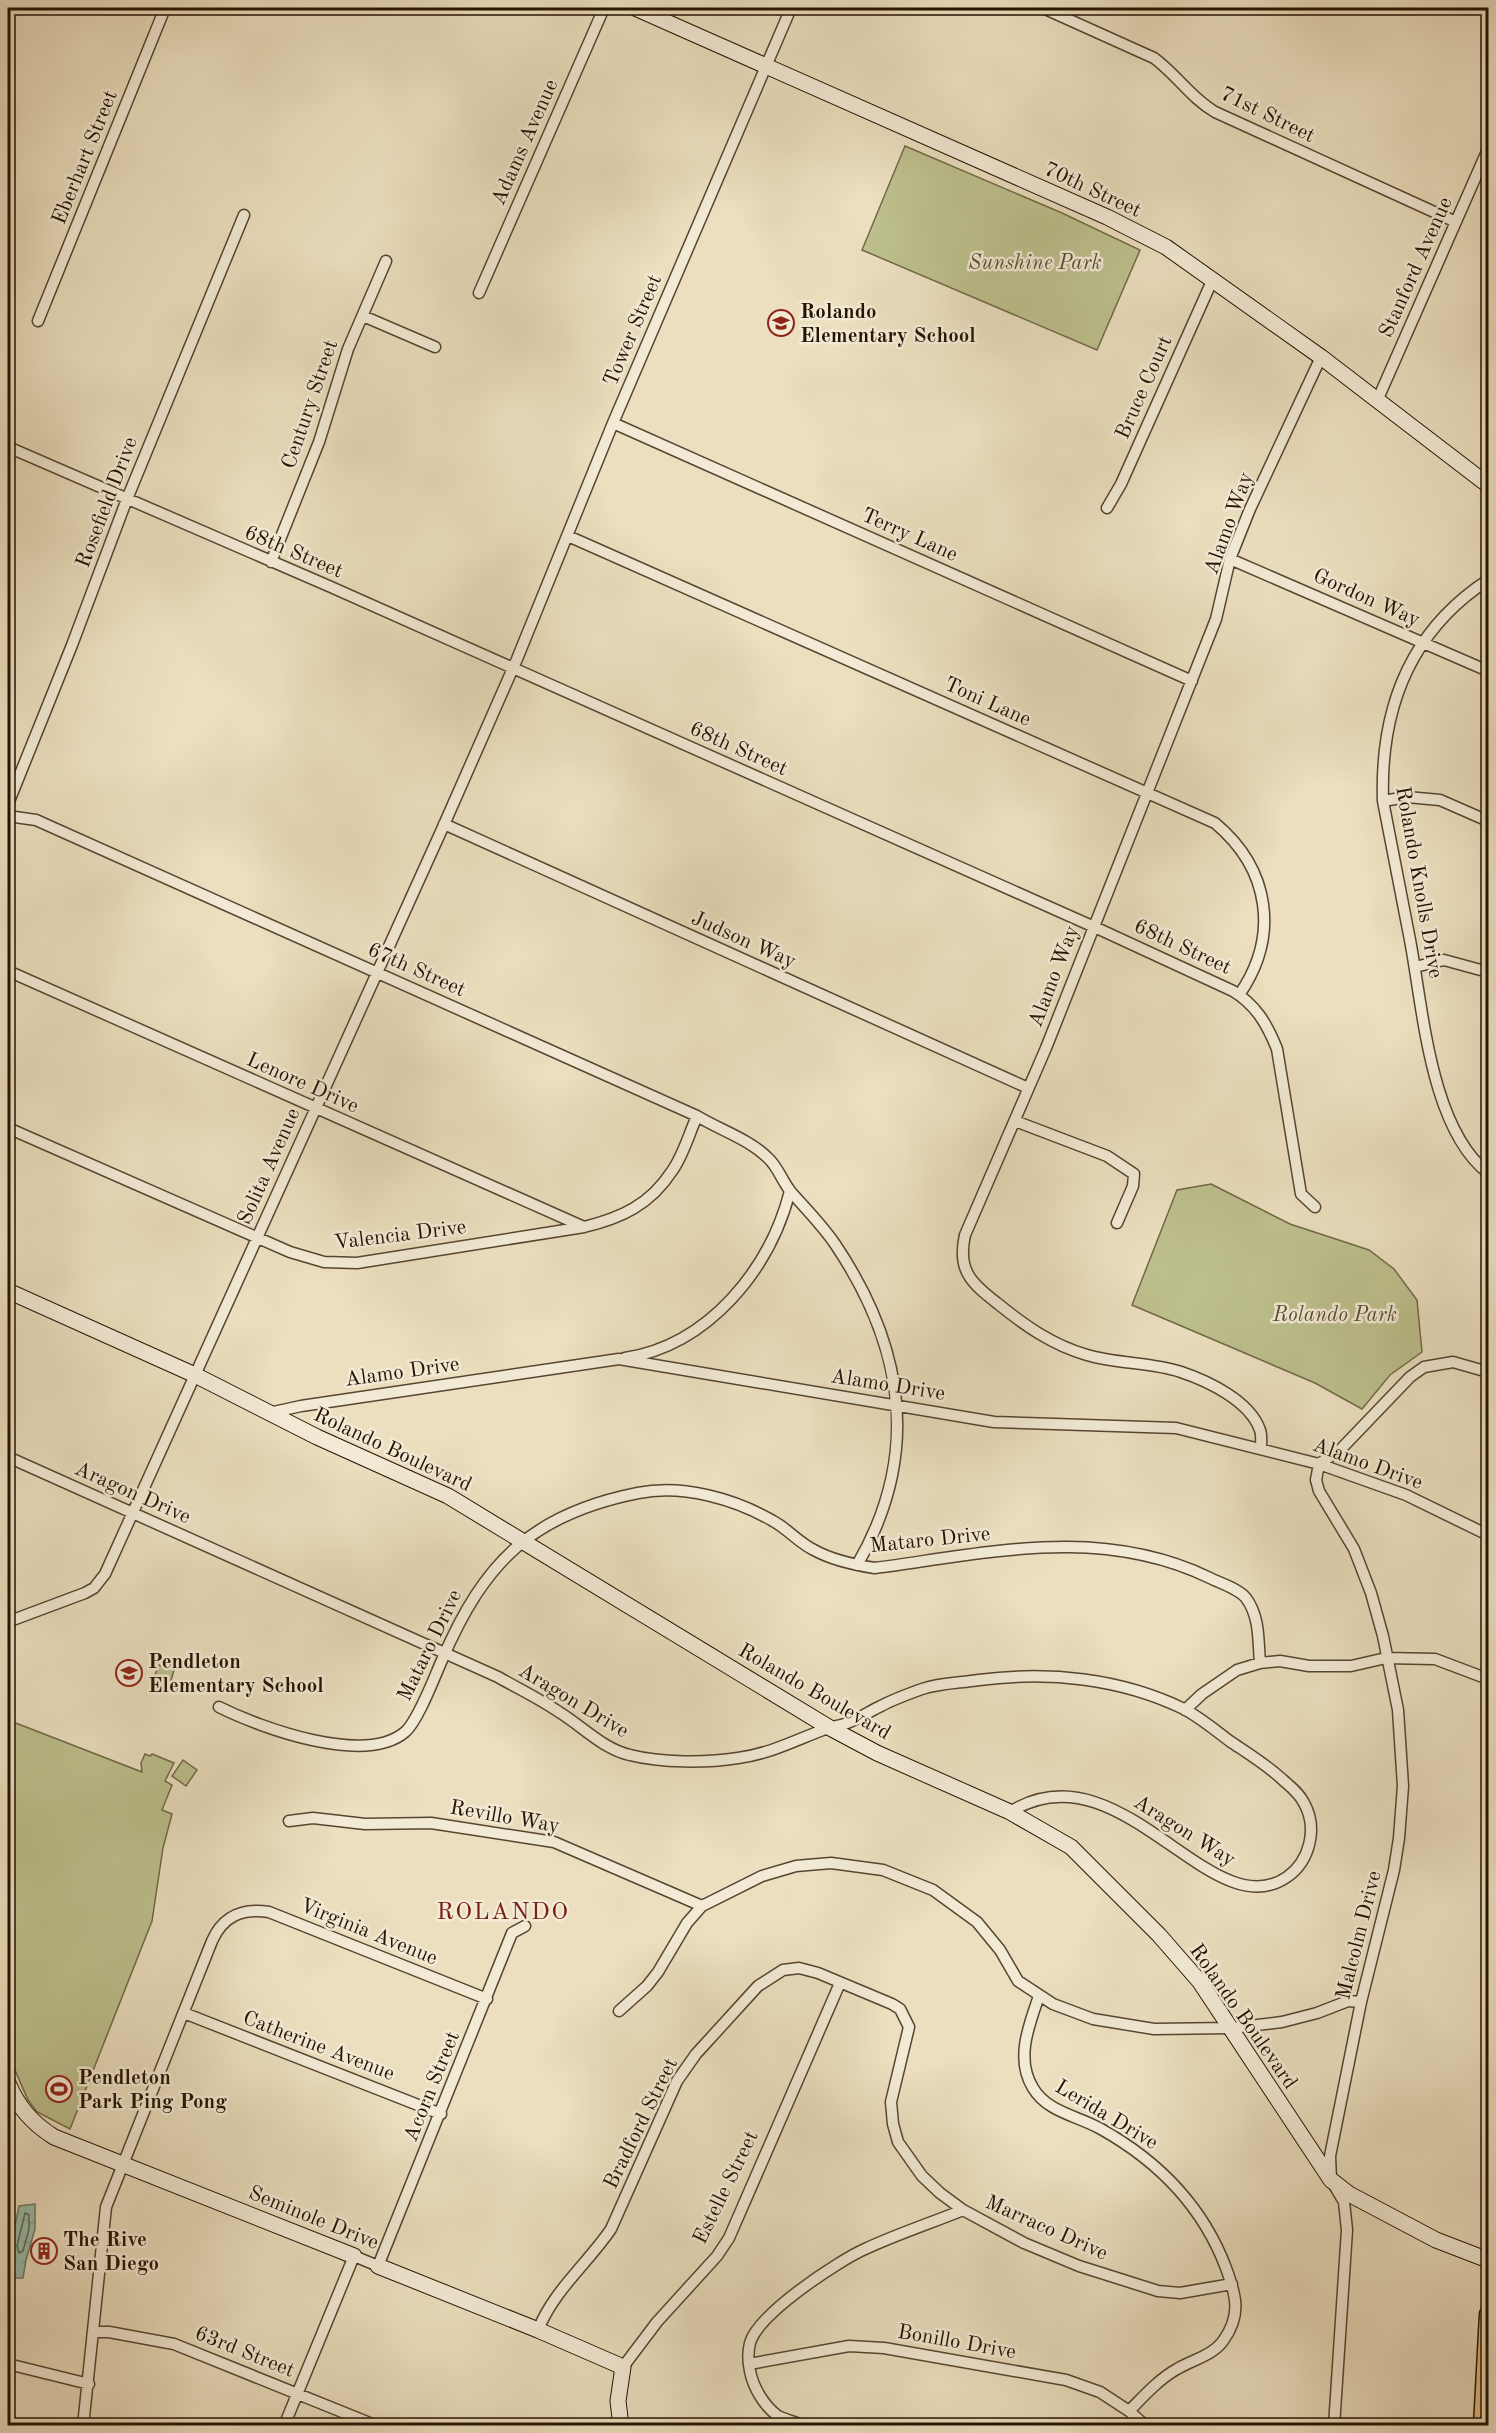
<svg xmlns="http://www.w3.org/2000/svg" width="1496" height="2433" font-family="'Old Standard TT',serif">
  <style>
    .green { fill: #bdc08e; stroke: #716947; stroke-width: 1.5 }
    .water { fill: url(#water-ripples); stroke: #6b7967; stroke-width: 1.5 }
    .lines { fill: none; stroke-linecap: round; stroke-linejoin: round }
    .shore { stroke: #5f6856; stroke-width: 1.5 }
    .street-casing { stroke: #564530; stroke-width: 13 }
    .secondary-casing { stroke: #251200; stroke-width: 17 }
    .primary-casing { stroke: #251200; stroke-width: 19 }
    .street { stroke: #f2ead5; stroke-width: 10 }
    .secondary { stroke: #f2ead5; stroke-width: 15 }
    .primary { stroke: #e6c080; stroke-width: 16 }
    .labels { text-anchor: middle; stroke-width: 5; stroke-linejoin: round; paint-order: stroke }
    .street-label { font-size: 21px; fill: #251200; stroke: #f2ead5 }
    .park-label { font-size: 21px; font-style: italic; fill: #5a4f32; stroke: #f2ead5 }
    .poi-label { font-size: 21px; font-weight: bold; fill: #251200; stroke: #f2ead5; text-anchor: start }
    .quarter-label { font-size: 24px; letter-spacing: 1.5px; fill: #7a1f14; stroke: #f2ead5 }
  </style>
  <defs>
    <pattern id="water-ripples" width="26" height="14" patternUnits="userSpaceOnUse" patternTransform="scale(1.5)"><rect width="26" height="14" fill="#99bdac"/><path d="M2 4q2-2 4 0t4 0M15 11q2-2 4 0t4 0" fill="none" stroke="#84a192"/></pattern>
  </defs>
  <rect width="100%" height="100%" fill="#ebdfbf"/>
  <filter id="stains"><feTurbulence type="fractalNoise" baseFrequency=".00333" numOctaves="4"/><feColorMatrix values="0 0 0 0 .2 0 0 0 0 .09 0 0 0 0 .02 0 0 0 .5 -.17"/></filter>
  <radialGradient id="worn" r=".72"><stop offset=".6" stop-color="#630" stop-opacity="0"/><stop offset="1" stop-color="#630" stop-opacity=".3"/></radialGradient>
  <path class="green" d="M 905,146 L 1062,213 L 1140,250 L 1097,350 L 862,250 Z
    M 1211,1184 L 1290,1224 L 1369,1250 L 1394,1269 L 1417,1300 L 1422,1352 L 1390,1375 L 1362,1409 L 1315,1383 L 1132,1305 L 1177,1190 Z
    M 165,1663 L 175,1666 L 169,1688 L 166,1687 L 165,1690 L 151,1685 L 159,1665 L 164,1667 Z
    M 8,1720 L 142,1772 L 141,1763 L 145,1754 L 150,1756 L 152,1754 L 174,1763 L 165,1781 L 172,1785 L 162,1810 L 172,1814 L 163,1848 L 152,1921 L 70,2129 L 37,2112 L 28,2100 L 8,2054 Z
    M 183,1760 L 197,1770 L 186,1786 L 172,1776 Z"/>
  <path class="water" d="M 35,2204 L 35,2229 L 26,2260 L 23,2278 L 11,2278 L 11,2245 L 19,2206 Z"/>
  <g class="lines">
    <path class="shore" d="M 25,2213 L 29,2215 L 29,2229 L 23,2251 L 19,2253 L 17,2246 Z"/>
    <defs>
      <path id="street" d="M 1043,8 L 1154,58 C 1176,74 1191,98 1215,112 L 1456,222
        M 479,293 L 604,8
        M 363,316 L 435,347
        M 38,321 L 165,8
        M 1377,401 L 1488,149
        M 613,423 L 1192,681
        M 8,447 L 331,587 L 1101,930 L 1233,991 C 1256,1005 1267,1024 1277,1049 L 1301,1194 L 1315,1207
        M 1107,508 L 1121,484 L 1212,281
        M 568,536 L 1215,823 C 1270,869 1280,936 1239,995
        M 1230,559 L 1488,671
        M 271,562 L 319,442 L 348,349 L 386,261
        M 1488,580 C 1410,631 1380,709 1383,801 C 1392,847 1401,893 1410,940 C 1423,1008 1430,1128 1488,1173
        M 1383,801 L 1407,797 L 1440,800 L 1488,821
        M 8,804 L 72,645 L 127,499 L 244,215
        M 8,816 L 36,820 L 697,1116 C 720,1130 749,1139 768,1158 C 778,1167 782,1181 791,1192 C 806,1209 822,1225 835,1244 C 905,1348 921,1455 857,1565
        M 444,824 L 1028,1088
        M 1415,967 L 1444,960 L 1488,972
        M 8,971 L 584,1227
        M 1015,1121 L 1107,1156 L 1134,1174 L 1133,1186 L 1117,1223
        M 8,1128 L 290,1252 L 324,1262 L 357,1263 L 584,1227 C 621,1218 650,1205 672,1171 C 683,1156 689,1134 697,1116
        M 625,1358 C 709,1345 770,1269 790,1191
        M 269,1413 L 301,1406 L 619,1359 L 994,1422 L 1176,1428 L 1319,1464 L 1406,1495 L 1488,1535
        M 1261,1448 C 1261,1442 1262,1435 1260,1430 C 1250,1401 1208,1381 1181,1372 C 1151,1362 1117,1364 1087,1355 C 1052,1345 1024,1325 997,1303 C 971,1283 957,1270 965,1235 L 1046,1048 L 1216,619 L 1230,559 L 1250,509 L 1321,357
        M 8,1457 L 498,1677 C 519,1689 540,1699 559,1712 C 582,1726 603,1749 630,1755 C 661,1763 706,1763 738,1758 C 770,1754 798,1739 828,1728 C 834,1726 841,1726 847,1723 C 859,1719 870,1711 881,1706 C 894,1699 908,1694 922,1689 C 940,1683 960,1683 979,1680 C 1048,1671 1120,1678 1184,1709 C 1201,1718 1216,1731 1231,1742 C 1249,1754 1267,1765 1283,1780 C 1291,1787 1299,1793 1304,1803 C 1318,1828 1310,1861 1287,1877 C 1211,1930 1120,1743 1010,1812
        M 8,1626 L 10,1621 L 85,1593 L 94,1588 L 105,1574 L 443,827 L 517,659 L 613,423 L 791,8
        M 219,1707 C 261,1728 365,1766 405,1732 C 418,1721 434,1678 442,1660 C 484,1562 532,1514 638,1493 C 683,1484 735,1499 773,1521 C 788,1529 799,1543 814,1550 C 832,1560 855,1565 875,1568 C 989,1553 1100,1525 1210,1578 C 1220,1583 1239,1589 1246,1598 C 1260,1617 1258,1640 1260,1663
        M 1185,1710 L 1202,1694 L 1237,1670 L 1260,1663 L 1280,1661 L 1309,1666 L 1351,1666 L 1386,1658 L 1435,1659 L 1488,1679
        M 289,1821 L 313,1818 L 365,1824 L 431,1823 L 554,1842 L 702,1906
        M 1039,1996 C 1029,2025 1015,2059 1033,2088 C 1047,2112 1078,2116 1101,2129 C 1158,2161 1203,2207 1226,2268 C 1236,2295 1242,2315 1223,2341 C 1212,2356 1192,2360 1177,2369 C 1159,2379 1144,2396 1129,2411
        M 619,2011 L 647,1986 L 658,1972 L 687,1923 L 702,1906 L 762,1876 L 796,1866 L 831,1863 L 883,1870 L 933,1890 L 977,1922 L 1000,1950 L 1018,1981 L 1053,2004 L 1093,2019 L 1154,2029 L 1232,2028 L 1282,2022 L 1317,2013 L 1348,2001 L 1361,2002
        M 184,2013 L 441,2114
        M 538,2330 C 554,2290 588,2263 611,2229 L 677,2081 L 696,2054 L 758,1986 L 783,1970 L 799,1968 L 818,1973 L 892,2004 L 900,2009 L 909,2027 L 891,2102 L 893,2124 L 898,2142 L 922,2176 L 940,2193 L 963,2210 L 1024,2243 L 1079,2266 L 1158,2291 L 1180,2293 L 1232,2284
        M 94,2332 L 109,2332 L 174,2344 L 377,2426
        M 8,2364 L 89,2384
        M 749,2364 L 849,2346 L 884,2348 L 1066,2380 L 1100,2392 L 1129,2411 L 1146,2426
        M 623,2367 L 657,2322 L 717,2256 L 729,2238 L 840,1983
        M 83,2426 L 106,2207 L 212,1941 C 223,1916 242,1908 269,1912 L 487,1999
        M 284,2426 L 354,2256 L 378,2266 L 512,1933 L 525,1926
        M 804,2426 C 796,2422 786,2420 778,2416 C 764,2406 753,2387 750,2371 C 748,2362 748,2351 750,2343 C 758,2314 838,2261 865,2249 C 897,2234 931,2223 963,2210
        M 1334,2426 L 1347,2230 L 1344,2202 L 1331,2180 L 1330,2156 L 1361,2002 L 1394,1870 L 1399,1838 L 1403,1786 L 1398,1710 L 1383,1636 L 1371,1593 L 1354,1549 L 1319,1491 L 1316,1480 L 1319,1464 L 1341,1449 L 1410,1377 L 1424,1367 L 1453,1362 L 1488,1372"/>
      <path id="secondary" d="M 635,8 L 1107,217 L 1166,247 L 1321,357 L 1488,485
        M 8,1291 L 195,1375 L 317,1437 L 448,1496 L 830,1728 L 877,1753 L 1010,1812 L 1071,1847 L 1159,1935 L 1200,1982 L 1331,2180 L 1349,2194 L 1436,2240 L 1488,2260
        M 8,2083 C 18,2107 32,2123 54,2137 L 354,2256
        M 378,2266 L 538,2330 L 623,2367 L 618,2401 L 621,2426"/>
      <path id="primary" d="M 1482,2426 L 1488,2314"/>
    </defs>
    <use href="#street" class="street-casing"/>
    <use href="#secondary" class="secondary-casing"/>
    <use href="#primary" class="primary-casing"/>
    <use href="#street" class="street"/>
    <use href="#secondary" class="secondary"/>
    <use href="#primary" class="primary"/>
  </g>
  <defs>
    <symbol id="school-ring" viewBox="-11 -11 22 22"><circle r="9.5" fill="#f2ead5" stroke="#8f2418" stroke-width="1.5"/><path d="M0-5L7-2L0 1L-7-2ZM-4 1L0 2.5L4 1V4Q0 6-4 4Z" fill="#8f2418"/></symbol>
    <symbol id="stadium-ring" viewBox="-11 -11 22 22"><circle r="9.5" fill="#f2ead5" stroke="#8f2418" stroke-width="1.5"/><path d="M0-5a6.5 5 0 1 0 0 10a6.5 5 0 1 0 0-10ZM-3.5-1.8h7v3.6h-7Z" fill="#8f2418"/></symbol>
    <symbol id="building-ring" viewBox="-11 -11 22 22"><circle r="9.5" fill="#f2ead5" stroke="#8f2418" stroke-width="1.5"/><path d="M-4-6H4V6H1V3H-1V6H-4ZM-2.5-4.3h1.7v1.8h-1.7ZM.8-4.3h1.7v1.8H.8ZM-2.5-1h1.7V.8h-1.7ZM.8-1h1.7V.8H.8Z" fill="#8f2418"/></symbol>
  </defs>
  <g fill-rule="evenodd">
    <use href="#school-ring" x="766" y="308" width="30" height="30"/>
    <use href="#school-ring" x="114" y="1658" width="30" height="30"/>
    <use href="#stadium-ring" x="44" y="2074" width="30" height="30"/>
    <use href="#building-ring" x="29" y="2236" width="30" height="30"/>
  </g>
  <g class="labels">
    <g class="street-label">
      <text transform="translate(1268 114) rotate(26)" y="7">71st Street</text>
      <text transform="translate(524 142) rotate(-66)" y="7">Adams Avenue</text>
      <text transform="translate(84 157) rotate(-68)" y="7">Eberhart Street</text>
      <text transform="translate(1093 189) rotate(25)" y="7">70th Street</text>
      <text transform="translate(1415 267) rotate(-66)" y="7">Stanford Avenue</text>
      <text transform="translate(632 330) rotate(-67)" y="7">Tower Street</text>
      <text transform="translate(1143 387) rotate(-66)" y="7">Bruce Court</text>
      <text transform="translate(309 404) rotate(-71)" y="7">Century Street</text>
      <text transform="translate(106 502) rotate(-69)" y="7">Rosefield Drive</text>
      <text transform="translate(1228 523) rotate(-70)" y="7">Alamo Way</text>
      <text transform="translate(910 534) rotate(24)" y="7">Terry Lane</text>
      <text transform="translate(294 551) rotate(23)" y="7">68th Street</text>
      <text transform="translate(1367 597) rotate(24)" y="7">Gordon Way</text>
      <text transform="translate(988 701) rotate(24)" y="7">Toni Lane</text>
      <text transform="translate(739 748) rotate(24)" y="7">68th Street</text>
      <text transform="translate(1420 882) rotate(80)" y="7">Rolando Knolls Drive</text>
      <text transform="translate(744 939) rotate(24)" y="7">Judson Way</text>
      <text transform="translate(1183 946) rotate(25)" y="7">68th Street</text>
      <text transform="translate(417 969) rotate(24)" y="7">67th Street</text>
      <text transform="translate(1053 976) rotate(-69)" y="7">Alamo Way</text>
      <text transform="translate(303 1082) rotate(24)" y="7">Lenore Drive</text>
      <text transform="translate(268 1166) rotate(-66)" y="7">Solita Avenue</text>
      <text transform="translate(400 1234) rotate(-7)" y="7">Valencia Drive</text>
      <text transform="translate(402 1371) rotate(-8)" y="7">Alamo Drive</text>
      <text transform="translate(888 1384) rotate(9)" y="7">Alamo Drive</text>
      <text transform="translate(393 1449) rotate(25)" y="7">Rolando Boulevard</text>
      <text transform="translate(1368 1463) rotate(20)" y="7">Alamo Drive</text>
      <text transform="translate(133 1492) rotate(24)" y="7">Aragon Drive</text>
      <text transform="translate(930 1539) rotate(-6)" y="7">Mataro Drive</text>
      <text transform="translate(429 1645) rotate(-64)" y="7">Mataro Drive</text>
      <text transform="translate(815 1691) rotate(30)" y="7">Rolando Boulevard</text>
      <text transform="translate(574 1700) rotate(31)" y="7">Aragon Drive</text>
      <text transform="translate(505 1816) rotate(10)" y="7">Revillo Way</text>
      <text transform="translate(1185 1830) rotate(32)" y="7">Aragon Way</text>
      <text transform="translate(369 1931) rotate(22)" y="7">Virginia Avenue</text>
      <text transform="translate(1358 1935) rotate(-76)" y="7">Malcolm Drive</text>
      <text transform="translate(1244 2016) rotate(55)" y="7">Rolando Boulevard</text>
      <text transform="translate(319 2045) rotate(21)" y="7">Catherine Avenue</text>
      <text transform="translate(431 2086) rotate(-68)" y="7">Acorn Street</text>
      <text transform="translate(1107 2114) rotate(31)" y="7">Lerida Drive</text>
      <text transform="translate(640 2123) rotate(-64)" y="7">Bradford Street</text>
      <text transform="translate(725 2187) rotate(-64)" y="7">Estelle Street</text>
      <text transform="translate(314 2217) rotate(22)" y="7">Seminole Drive</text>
      <text transform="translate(1047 2227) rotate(24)" y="7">Marraco Drive</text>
      <text transform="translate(957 2341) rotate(10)" y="7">Bonillo Drive</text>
      <text transform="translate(245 2351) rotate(22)" y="7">63rd Street</text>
    </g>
    <g class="park-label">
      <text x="1035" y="269">Sunshine Park</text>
      <text x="1335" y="1321">Rolando Park</text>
    </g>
    <g class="poi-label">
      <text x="800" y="318">Rolando<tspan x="800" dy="24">Elementary School</tspan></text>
      <text x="148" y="1668">Pendleton<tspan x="148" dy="24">Elementary School</tspan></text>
      <text x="78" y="2084">Pendleton<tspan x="78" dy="24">Park Ping Pong</tspan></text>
      <text x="63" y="2246">The Rive<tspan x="63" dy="24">San Diego</tspan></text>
    </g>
    <g class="quarter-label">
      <text x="503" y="1919">ROLANDO</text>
    </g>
  </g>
  <rect width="1496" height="2433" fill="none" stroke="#ebdfbf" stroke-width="30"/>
  <rect x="9" y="9" width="1478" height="2415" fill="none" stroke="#251200" stroke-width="3"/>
  <rect x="15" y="15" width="1466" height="2403" fill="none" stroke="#251200" stroke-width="1.5"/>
  <rect width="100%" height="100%" filter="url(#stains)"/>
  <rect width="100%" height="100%" fill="url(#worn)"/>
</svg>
